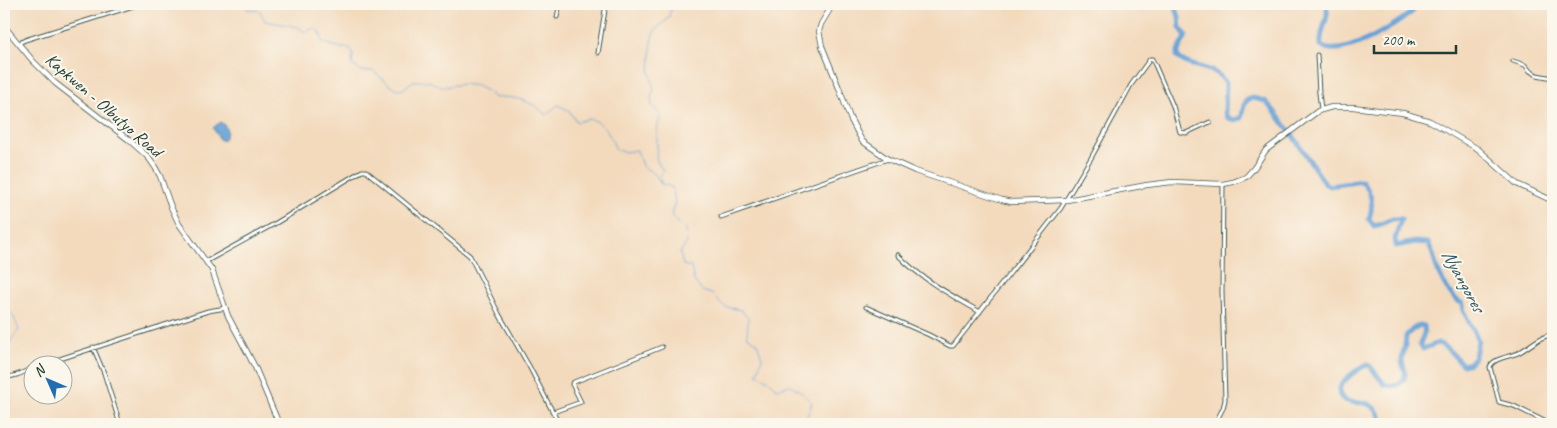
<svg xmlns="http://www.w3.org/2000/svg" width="1557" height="428" font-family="Caveat,sans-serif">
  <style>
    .water { fill: #66a2d7; stroke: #427086 }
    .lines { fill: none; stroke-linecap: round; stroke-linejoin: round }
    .stream { stroke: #66a2d7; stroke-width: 1 }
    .river { stroke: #66a2d7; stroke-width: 5 }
    .street-casing { stroke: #3f5549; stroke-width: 5 }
    .secondary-casing { stroke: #3f5549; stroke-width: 6 }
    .street { stroke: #fff; stroke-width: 3 }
    .secondary { stroke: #fff; stroke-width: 4.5 }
    .labels { text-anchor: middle; stroke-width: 4; stroke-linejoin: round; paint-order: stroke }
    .street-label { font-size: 18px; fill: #1f3d34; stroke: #fbf7ec }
    .water-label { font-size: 19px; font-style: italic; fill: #345b65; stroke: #fbf7ec }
  </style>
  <rect width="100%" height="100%" fill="#fbf7ec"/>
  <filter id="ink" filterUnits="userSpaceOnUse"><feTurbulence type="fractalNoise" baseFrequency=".02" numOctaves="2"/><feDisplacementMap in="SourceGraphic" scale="10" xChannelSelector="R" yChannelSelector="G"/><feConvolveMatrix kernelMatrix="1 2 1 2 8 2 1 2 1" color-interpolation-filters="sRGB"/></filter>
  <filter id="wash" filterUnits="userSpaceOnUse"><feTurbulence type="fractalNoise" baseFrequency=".0096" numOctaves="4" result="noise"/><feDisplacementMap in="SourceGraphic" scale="20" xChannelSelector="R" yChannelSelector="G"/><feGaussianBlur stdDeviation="1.12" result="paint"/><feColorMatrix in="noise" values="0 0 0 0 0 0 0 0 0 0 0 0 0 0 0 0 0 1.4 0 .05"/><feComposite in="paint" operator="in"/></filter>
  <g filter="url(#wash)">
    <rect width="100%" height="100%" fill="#f3dabd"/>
    <path class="water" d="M 221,122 C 229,128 228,133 223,140 L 220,140 L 213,128 L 215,126 Z"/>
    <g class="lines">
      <path class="stream" d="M 247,4 L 247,9 L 260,11 L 265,21 L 298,27 L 305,32 L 315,28 L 321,34 L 322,42 L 341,48 L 350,48 L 353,54 L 352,65 L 362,71 L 373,71 L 391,86 L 402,90 L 413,81 L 428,81 L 443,87 L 463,84 L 477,86 L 489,92 L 494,98 C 513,95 533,101 546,115 L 558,105 L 568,110 L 577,122 C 581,121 586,119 589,119 C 605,121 611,138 616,150 L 626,152 L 637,150 L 642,166 L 655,174 L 661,184 L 672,187 L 675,202 L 671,215 L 678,224 L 686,229 L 687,243 L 680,253 L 683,265 L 691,267 L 694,281 L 702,291 L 712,294 L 725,307 L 741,310 L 748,318 L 747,336 L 757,342 L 762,358 L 757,374 L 769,380 L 777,389 L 790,385 L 800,391 L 812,403 L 807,417 L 816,424
        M 665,4 L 666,4
        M 661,183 L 660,176 L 663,170 C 655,159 656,160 657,148 C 657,134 656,128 661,115 L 652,106 L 651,97 L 654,89 L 650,73 L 652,38 L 656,29 L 669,18 L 670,11 L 675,7 L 672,4
        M 4,308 L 5,307 L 13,315 L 19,330 L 6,347 L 4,358
        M 4,384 L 11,400 L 6,412 L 10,424"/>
      <path class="river" d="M 1175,4 L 1179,17 L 1180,28 L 1186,35 C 1184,43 1178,45 1177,56 C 1185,66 1203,66 1214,72 C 1219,74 1223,79 1226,83 L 1225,112 L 1227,117 L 1233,120 L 1241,118 L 1244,105 L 1247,100 L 1253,98 L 1265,101 L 1275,112 L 1296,140 L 1325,184 L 1330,186 L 1362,181 C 1372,193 1374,204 1369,219 L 1374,226 C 1384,225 1391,216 1401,219 L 1395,239 L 1396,246 L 1415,242 L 1428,243 C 1432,249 1432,252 1434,258 C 1437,272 1449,298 1463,304 L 1464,312 L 1478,340 L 1475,356 L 1470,363 L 1463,365 C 1454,357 1450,348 1438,343 L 1423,349 L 1420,345 C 1421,336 1426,337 1424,326 L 1420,325 L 1413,329 L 1406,336 C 1406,344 1403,351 1402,360 C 1402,364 1404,367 1405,371 C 1406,385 1394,388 1384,384 L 1370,366 L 1367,365 C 1358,369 1329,387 1343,399 C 1353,407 1365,397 1376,410 C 1380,415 1382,419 1382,424
        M 1326,4 C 1331,18 1319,29 1321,46 C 1342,60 1396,25 1413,11 L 1414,4"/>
    </g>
  </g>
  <g filter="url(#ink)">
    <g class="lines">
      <defs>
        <path id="street" d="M 557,17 L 560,4
          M 19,43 L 25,40 L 133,6
          M 598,53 L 606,4
          M 1317,55 L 1319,93 L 1321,109
          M 1513,61 L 1525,65 L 1530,71 L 1537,75 L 1553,78
          M 721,217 L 888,159
          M 898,255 C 921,279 951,295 980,312
          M 207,261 L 276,223 L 355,175 L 362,171 L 366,171 L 470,256 L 499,314 L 529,366 L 559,424
          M 866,307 L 929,335 L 950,346 L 953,346 L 1061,208 L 1091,158 L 1131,85 L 1150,59 L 1152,59 L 1155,65 L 1173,106 L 1180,132 L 1186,133 L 1210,122
          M 93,347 L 104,373 L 120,424
          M 38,366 L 208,311 L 226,308
          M 4,376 C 12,379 24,372 32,368
          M 553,412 L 581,402 L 572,384 L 574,382 L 662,347
          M 1215,424 L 1223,408 L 1225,400 L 1222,292 L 1223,184
          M 1550,424 L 1514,406 L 1499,402 L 1490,367 C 1493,358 1509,357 1518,353 C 1530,347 1540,335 1553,335"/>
        <path id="secondary" d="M 833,4 L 821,24 L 819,31 L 822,46 L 839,88 L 850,118 L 862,141 L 888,159 L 915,171 L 1002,200 L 1012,202 L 1067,200 L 1147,185 L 1172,182 L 1223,184 L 1233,182 L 1246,177 L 1254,168 L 1266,150 L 1318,111 L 1332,107 L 1353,107 L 1403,113 L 1430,121 L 1478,149 L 1517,184 L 1553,201
          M 4,26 L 33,61 L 55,83 L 129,140 L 148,157 L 155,167 L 160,176 L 171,207 L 179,224 L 212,270 L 228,316 L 255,367 L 279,424"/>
      </defs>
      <use href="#street" class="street-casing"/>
      <use href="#secondary" class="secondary-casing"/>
      <use href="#street" class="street"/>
      <use href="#secondary" class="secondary"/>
    </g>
  </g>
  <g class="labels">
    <g class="street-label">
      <text transform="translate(104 105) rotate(41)" y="6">Kapkwen - Olbutyo Road</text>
    </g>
    <g class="water-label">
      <text transform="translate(1464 280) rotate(61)" y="7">Nyangores</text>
    </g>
  </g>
  <rect width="1557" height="428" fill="none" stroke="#fbf7ec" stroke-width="20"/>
  <g transform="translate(48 380) rotate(315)"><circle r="24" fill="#fbf7ec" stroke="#a3ada2"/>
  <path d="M0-4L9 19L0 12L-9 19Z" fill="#1f6fb2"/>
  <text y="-8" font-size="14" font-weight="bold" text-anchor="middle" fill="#1f3d34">N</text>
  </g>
  <path d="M1374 45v8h82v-8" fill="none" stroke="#1f3d34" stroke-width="2.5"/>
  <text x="1382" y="45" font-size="15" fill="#1f3d34" stroke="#fbf7ec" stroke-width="4" paint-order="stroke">200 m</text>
</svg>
